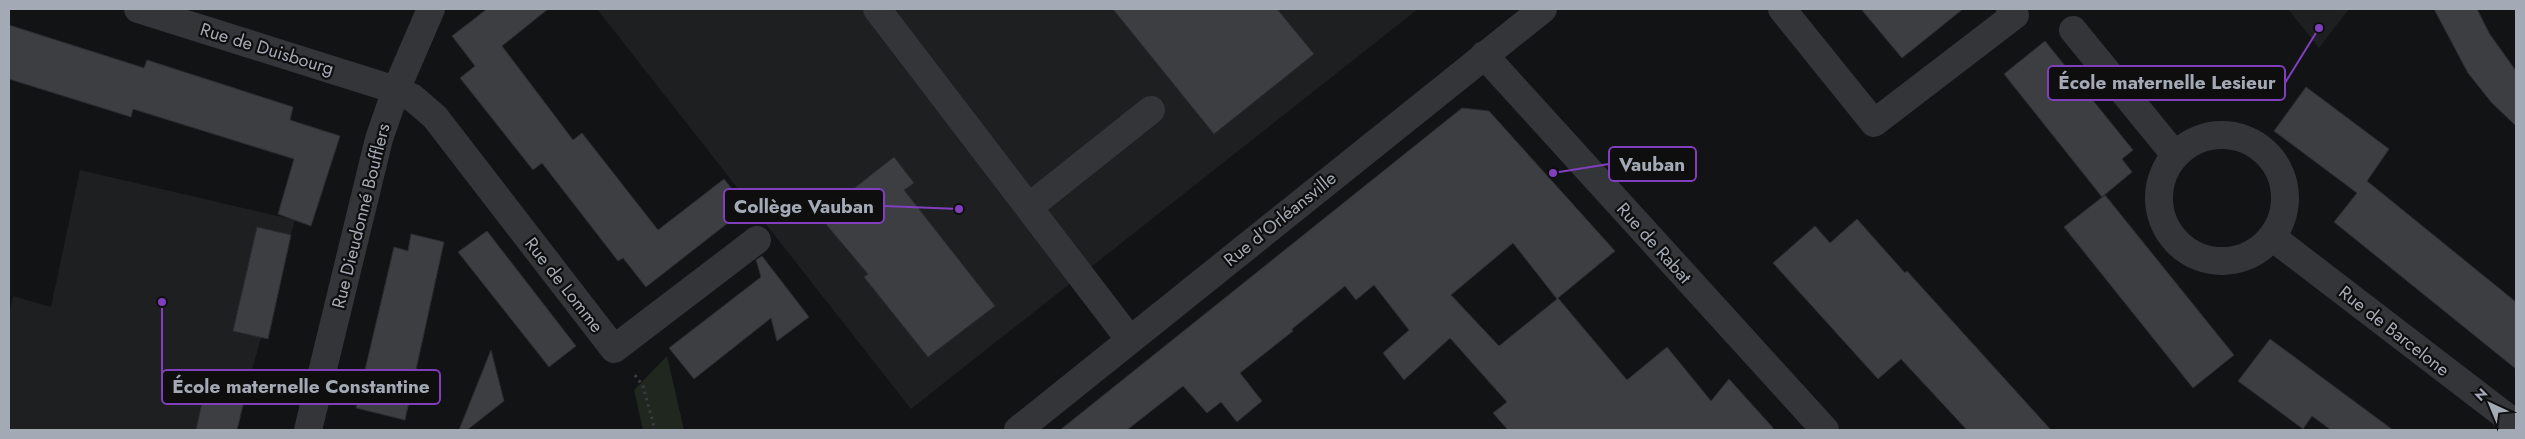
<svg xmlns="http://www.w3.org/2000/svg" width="2525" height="439" font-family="Jost,sans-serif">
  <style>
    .built { fill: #1e1f21 }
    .green { fill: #1f271f }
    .building { fill: #3c3e41; stroke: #2c2d30; fill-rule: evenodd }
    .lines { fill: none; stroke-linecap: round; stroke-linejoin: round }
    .path { stroke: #393c40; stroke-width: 3; stroke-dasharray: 2.5 4; stroke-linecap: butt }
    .minor { stroke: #333539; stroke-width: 28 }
    .labels { text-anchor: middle; stroke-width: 4.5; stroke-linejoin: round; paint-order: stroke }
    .street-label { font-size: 18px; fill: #a4aab5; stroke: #0e0e0f }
    .leader { fill: none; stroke: #813fbe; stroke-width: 2 }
    .callout-dot { fill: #813fbe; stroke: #0e0e0f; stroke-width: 2 }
    .callout { fill: #0e0e0f; stroke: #813fbe; stroke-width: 2 }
    .callout-label { font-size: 19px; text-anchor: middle; font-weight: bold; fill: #a4aab5 }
  </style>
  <rect width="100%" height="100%" fill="#121314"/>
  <path class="built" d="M 597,9 L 1418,9 L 911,409 Z
    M 2288,9 L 2349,9 L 2319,48 Z
    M 80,170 L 295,220 L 249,380 L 237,430 L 9,430 L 9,313 L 13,296 L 51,307 Z"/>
  <path class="green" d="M 667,356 L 684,430 L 643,430 L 634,390 Z"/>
  <path class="building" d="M 487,9 L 548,9 L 502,46 L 573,140 L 582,133 L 658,230 L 724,179 L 747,208 L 646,287 L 623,258 L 618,261 L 542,163 L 533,170 L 460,78 L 475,66 L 452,36 Z
    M 1113,9 L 1277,9 L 1314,54 L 1214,134 Z
    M 1861,9 L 1963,9 L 1902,58 Z
    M 2434,9 L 2477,9 L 2489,33 L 2516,71 L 2516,126 L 2491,102 L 2468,73 Z
    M 9,25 L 144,68 L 147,60 L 293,107 L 290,120 L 340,136 L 311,226 L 278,214 L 294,159 L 133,109 L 131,117 L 9,79 Z
    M 2045,41 L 2133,150 L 2122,159 L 2132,172 L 2102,197 L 2004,74 Z
    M 2306,87 L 2389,149 L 2367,181 L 2516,302 L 2516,369 L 2334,222 L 2357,193 L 2274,131 Z
    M 1462,108 L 1489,111 L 1615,251 L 1558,298 L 1627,380 L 1667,347 L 1711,401 L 1729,379 L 1775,430 L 1508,430 L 1493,413 L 1507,402 L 1450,338 L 1404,380 L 1383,353 L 1409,330 L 1374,285 L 1356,300 L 1345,286 L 1292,329 L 1293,331 L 1240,373 L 1262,401 L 1237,422 L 1221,402 L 1207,413 L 1183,386 L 1127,430 L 1060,430 ZM 1513,243 L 1557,299 L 1499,346 L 1451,295 Z
    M 894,157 L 914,183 L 904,190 L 995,306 L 928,357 L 864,277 L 868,274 L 819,216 Z
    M 2105,195 L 2234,355 L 2193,388 L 2064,227 Z
    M 1857,219 L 1905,273 L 1907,271 L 2051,430 L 1967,430 L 1901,359 L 1878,379 L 1773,263 L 1815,226 L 1830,243 Z
    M 257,227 L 291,235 L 268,339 L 233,331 Z
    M 487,231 L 576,346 L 549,367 L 458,252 Z
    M 411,234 L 444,242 L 405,420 L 356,408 L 394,247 L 408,251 Z
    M 762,256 L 809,317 L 777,341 L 771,318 L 694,379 L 669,348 L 761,277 L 756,260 Z
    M 2270,339 L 2393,430 L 2331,430 L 2312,416 L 2303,429 L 2238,381 Z
    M 491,350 L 504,401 L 467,430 L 459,430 Z
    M 209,371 L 249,380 L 237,430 L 196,430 Z"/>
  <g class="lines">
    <path class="path" d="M 635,375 L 643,386 L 655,430"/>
    <path class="minor" d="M 138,9 L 396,90 L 413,98 L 435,117 L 614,349 L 757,240
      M 877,9 L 1130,340
      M 1782,9 L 1874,123 L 2015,15 L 2010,9
      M 2073,30 L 2175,155
      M 1484,55 L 1825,430
      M2159 198a63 63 0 1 1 126 0a63 63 0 1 1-126 0Z
      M 1029,207 L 1151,110
      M 2272,237 L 2516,424
      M 308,430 L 379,139 L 396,90 L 431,9
      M 1018,430 L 1543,9"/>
  </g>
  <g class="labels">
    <g class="street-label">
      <text transform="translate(267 49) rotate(17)" y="6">Rue de Duisbourg</text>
      <text transform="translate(361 216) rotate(-76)" y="6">Rue Dieudonné Boufflers</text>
      <text transform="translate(1280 219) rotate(-39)" y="6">Rue d'Orléansville</text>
      <text transform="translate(1654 243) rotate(48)" y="6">Rue de Rabat</text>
      <text transform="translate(564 285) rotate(52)" y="6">Rue de Lomme</text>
      <text transform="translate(2394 331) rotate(38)" y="6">Rue de Barcelone</text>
    </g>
  </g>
  <path class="leader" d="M2319 28L2285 83M1553 173L1609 164M959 209L884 206M162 302L162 387"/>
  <g class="callout-dot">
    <circle cx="2319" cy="28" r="5"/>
    <circle cx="1553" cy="173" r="5"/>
    <circle cx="959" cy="209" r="5"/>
    <circle cx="162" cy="302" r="5"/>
  </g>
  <g class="callout">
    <rect x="2048" y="66" width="237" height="34" rx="5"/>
    <rect x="1609" y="147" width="87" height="34" rx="5"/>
    <rect x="724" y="189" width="160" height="34" rx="5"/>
    <rect x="162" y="370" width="278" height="34" rx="5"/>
  </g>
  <g class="callout-label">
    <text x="2167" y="89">École maternelle Lesieur</text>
    <text x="1652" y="171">Vauban</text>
    <text x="804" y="213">Collège Vauban</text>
    <text x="301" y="393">École maternelle Constantine</text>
  </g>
  <rect width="2525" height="439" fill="none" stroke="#a4aab5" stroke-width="20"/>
  <g transform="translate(2490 404) rotate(316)" stroke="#0e0e0f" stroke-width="4" paint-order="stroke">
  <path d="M0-4L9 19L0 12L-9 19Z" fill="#a4aab5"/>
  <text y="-8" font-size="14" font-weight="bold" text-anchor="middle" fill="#a4aab5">N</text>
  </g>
</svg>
